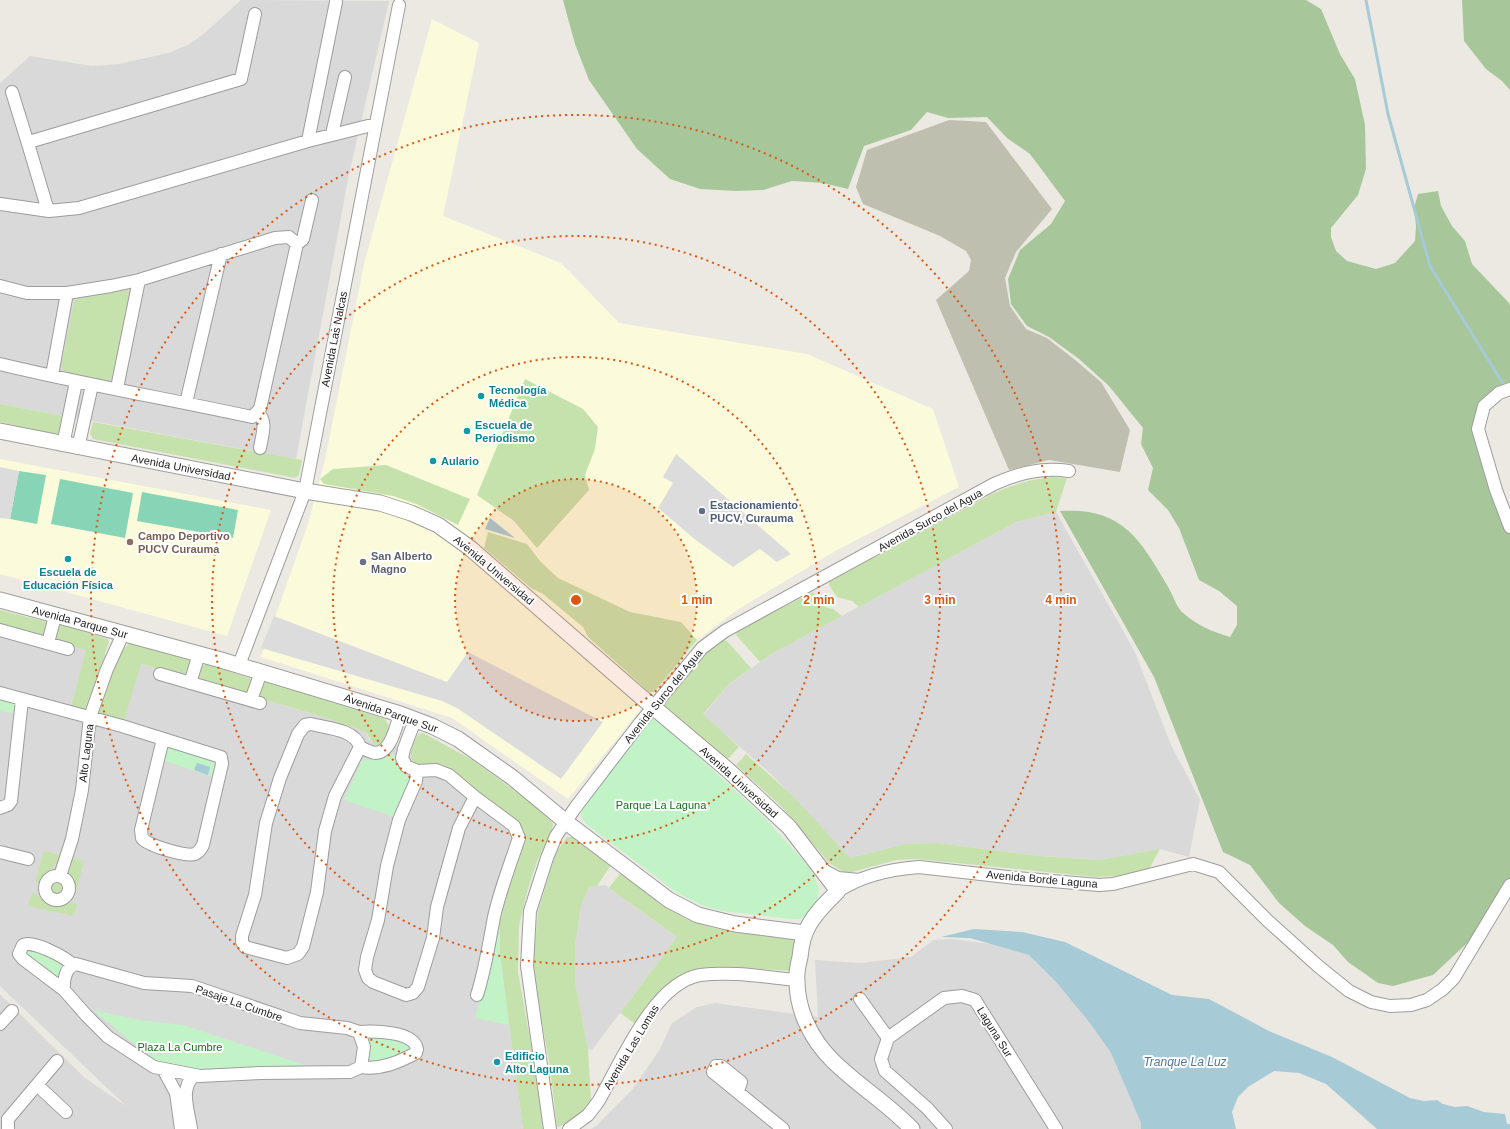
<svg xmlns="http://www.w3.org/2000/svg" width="1510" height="1129" font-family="Arial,sans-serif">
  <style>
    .residential { fill: #dad9d9 }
    .education { fill: #fbfbdc }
    .construction { fill: #bfbfaf }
    .grass { fill: #c6e2ac }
    .forest { fill: #a7c79b }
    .park { fill: #c2f3c7 }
    .pitch { fill: #87d4b7 }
    .parking { fill: #dcdcdc }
    .water { fill: #a6cad6 }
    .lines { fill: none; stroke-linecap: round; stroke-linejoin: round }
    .stream { stroke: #a6cad6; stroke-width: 3 }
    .minor-casing { stroke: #9d9d9d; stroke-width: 14 }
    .tertiary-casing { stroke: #9d9d9d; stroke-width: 17 }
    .minor { stroke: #fff; stroke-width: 12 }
    .tertiary { stroke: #fff; stroke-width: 15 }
    .ring { fill: none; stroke: #de560d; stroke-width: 2; stroke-dasharray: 2 4 }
    .culture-dot { fill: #0f9aa8; stroke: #fff; stroke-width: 1.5 }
    .service-dot { fill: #5c6f8a; stroke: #fff; stroke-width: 1.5 }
    .education-dot { fill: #8d6e63; stroke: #fff; stroke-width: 1.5 }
    .worship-dot { fill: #6b7280; stroke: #fff; stroke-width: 1.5 }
    .labels { text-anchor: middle; stroke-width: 4; stroke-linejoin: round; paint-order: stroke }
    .street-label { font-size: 11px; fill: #1c1c1c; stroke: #fff }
    .culture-label { font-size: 11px; font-weight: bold; fill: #0d838f; stroke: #fff; text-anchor: start }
    .service-label { font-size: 11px; font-weight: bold; fill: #4e5e75; stroke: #fff; text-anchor: start }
    .education-label { font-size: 11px; font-weight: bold; fill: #785e54; stroke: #fff; text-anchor: start }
    .worship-label { font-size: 11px; font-weight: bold; fill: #5b616d; stroke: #fff; text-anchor: start }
    .park-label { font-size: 11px; fill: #166e1e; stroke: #fff }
    .water-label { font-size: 12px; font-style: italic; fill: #5278a1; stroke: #fff }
    .centre { fill: #de560d; stroke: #fff; stroke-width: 2 }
    .ring-label { font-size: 12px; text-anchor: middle; font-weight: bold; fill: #de560d; stroke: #fff; stroke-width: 4; stroke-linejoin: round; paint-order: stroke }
  </style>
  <rect width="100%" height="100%" fill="#ece9e2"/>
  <path class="residential" d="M 241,0 L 389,1 L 349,174 L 296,459 L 0,404 L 0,83 L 30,56 L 92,66 L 119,64 L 168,53 L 188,45 L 206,32 Z
    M 1056,512 L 1134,650 L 1171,745 L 1200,800 L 1189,857 L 1160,849 L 1099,860 L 1040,856 L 937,843 L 905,844 L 850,858 L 771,774 L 703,715 L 729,684 L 773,653 L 1016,522 Z
    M 0,635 L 71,646 L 159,669 L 263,707 L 265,700 L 323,717 L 366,732 L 369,740 L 386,742 L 411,751 L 410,755 L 422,765 L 436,762 L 446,766 L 521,824 L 525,833 L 525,840 L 500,954 L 523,1129 L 0,1129 L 0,994 L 85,1078 L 126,1106 L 0,986 Z
    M 605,885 L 677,937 L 592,1050 L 588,1049 L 575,982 L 575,946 L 581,906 L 589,887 Z
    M 951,939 L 999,945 L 1029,955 L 1057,983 L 1089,1020 L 1111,1053 L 1141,1123 L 1141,1129 L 591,1129 L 596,1126 L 632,1090 L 660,1049 L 672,1023 L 697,1007 L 715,1003 L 818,1017 L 815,960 L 861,963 L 911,957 L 933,940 Z"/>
  <path class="education" d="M 432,19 L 479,43 L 443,216 L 561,263 L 619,323 L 807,354 L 933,409 L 959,487 L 837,550 L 737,610 L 697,640 L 568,799 L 452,718 L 261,657 L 308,524 L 325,460 L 364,264 Z
    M 0,459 L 271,510 L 227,636 L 0,574 Z"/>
  <path class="construction" d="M 949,120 L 986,122 L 1052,209 L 1016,252 L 1005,278 L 1010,306 L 1026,329 L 1047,338 L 1074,359 L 1101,382 L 1130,430 L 1120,472 L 1049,460 L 1009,470 L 936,300 L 969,271 L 971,260 L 966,251 L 940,236 L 863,204 L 856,187 L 867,150 Z"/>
  <path class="grass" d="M 128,290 L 132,296 L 115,378 L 107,381 L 64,371 L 61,367 L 75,299 Z
    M 525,379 L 583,409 L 598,427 L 595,449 L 585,475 L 589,490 L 537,548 L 514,521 L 477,495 Z
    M 0,404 L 64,416 L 60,432 L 56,434 L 0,422 Z
    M 93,422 L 302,460 L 299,475 L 295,478 L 93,439 L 90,433 Z
    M 386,465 L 470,499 L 458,525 L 416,504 L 393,496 L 324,484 L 320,479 L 333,469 Z
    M 1052,477 L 1067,478 L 1056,512 L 1016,522 L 859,607 L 852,601 L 837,597 L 829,585 L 829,582 L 992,494 C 1012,485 1031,479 1052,477 Z
    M 488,532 L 527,544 L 540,561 L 558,578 L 630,612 L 681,622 L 697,640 L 654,692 L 649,692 L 588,637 L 583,627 L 543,594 L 531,588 L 484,548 Z
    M 813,592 L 825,607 L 833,609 L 842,616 L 773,653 L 760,662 L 736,635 L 737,631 Z
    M 0,610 L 47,622 L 48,625 L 45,637 L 0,627 Z
    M 60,624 L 108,639 L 109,642 L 87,708 L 83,710 L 71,708 L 86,650 L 56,642 L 54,638 Z
    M 723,640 L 727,641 L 751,668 L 729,684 L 703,714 L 739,747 L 729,758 L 726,758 L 664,705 L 706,652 Z
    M 131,643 L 192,661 L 186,676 L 141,664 L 123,724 L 99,715 L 99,713 C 105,695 115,650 131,643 Z
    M 206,664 L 252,679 L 249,694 L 200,680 L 198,675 L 202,666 Z
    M 265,681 L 385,719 L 389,726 L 386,742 C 373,750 372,741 366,732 L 323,717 L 259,698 L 263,683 Z
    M 423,733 L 471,759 L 548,815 L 553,824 L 551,833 L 537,861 L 527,892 L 519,926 L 518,972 L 539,1088 L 543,1129 L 523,1129 L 500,954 L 500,923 L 511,880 L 525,840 L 524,829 L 446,766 C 433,759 423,769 413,762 C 407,753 414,743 418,734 Z
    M 746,754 L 794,797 L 850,858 L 905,844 L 937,843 L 1040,856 L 1099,860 L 1160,849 L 1149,869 L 1116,876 L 1096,877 L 917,859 L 896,860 L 852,872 L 844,872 L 829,863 L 781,806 L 736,765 Z
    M 567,837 L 576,837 L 611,865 L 597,886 L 589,887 L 581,906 L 575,946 L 575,982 L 588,1049 L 591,1101 L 583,1112 L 566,1124 L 557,1127 L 550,1067 L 534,980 L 534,953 L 538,911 L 556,853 Z
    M 44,851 L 60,855 C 56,868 45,872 38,883 L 35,882 Z
    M 73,858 L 84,861 L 75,895 L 73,893 L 73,883 L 69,874 Z
    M 621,872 C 646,891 673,916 703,925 C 731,934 768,934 797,937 L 791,971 L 733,967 L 703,969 L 637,1025 L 620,1013 L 677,937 L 609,888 Z
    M49 888a8 8 0 1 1 16 0a8 8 0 1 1-16 0Z
    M 32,893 C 40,895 43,902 51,904 C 61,906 67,901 77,904 L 74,916 L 28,906 Z"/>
  <path class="forest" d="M 563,0 L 1306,0 L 1321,9 L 1340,54 L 1355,79 L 1365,125 L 1366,169 L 1358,195 L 1331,228 L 1331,237 L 1336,251 L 1347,261 L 1376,269 L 1395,263 L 1415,241 L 1416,226 L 1414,208 L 1418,194 L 1438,191 L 1441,206 L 1452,226 L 1465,241 L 1472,264 L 1509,303 L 1510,306 L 1510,389 L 1495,399 L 1479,422 L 1510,531 L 1510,887 L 1478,933 L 1433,975 L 1393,986 L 1378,983 L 1348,962 L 1333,945 L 1305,926 L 1279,903 L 1250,865 L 1223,852 L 1154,677 L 1060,511 C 1121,507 1139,537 1167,585 C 1172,593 1176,606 1182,612 C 1196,625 1211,631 1230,637 L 1237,625 L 1237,606 L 1219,591 L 1199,580 L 1179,528 L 1168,510 L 1148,490 L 1153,468 L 1141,444 L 1143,428 L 1109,386 L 1079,359 L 1049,337 L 1027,326 L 1011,304 L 1008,279 L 1020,250 L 1051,224 L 1065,201 L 1030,154 L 1007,138 L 987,117 L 948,118 L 927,112 L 911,130 L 864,146 L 848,189 L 823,183 L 792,181 L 763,190 L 736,191 L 700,189 L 670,179 L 637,149 L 589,80 L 575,44 Z
    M 1462,0 L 1510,0 L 1510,90 L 1502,81 L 1486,69 L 1464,41 Z"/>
  <path class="park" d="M 0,696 L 18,702 L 17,714 L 0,711 Z
    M 652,719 L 658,720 L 761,814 L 810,868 L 819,887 L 818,899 L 806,916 L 801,919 L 791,919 L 722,911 L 701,905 L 676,892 L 586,824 L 581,816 L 582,807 Z
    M 171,746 L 215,760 L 218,765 L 213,777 L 162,760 L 166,748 Z
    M 392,754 L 398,758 L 400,769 L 409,777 L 410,781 L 395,817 L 344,800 L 362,760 L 379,760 Z
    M 500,923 L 500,954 L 509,1025 L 475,1018 Z
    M 23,947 L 66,960 L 58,980 L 24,957 Z
    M 93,1010 L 140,1020 L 183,1025 L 305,1065 L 199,1072 L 156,1062 Z
    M 365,1035 L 387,1035 L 411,1043 L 411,1054 L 364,1065 Z"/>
  <path class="pitch" d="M 19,471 L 46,475 L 37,524 L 10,519 Z
    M 60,479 L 133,493 L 125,538 L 51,524 Z
    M 142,492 L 238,510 L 233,538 L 137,521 Z"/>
  <path class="parking" d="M 676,454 L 791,554 L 777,562 L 760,549 L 733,567 L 697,541 L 658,508 L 673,483 L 663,477 Z
    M 0,467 L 19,471 L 10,519 L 0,518 Z
    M 274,616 L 447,682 L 468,652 L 603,722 L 561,779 L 457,708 L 442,701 L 261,648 Z"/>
  <path class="water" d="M 490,518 L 515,538 L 485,529 Z
    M 197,763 L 210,767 L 208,775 L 194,770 Z
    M 974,929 L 1022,932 L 1065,942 L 1172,995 L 1209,999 L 1269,1031 L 1332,1057 L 1410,1098 L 1424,1101 L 1437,1100 L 1443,1104 L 1455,1107 L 1467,1106 L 1484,1112 L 1505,1114 L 1507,1124 L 1510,1124 L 1510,1129 L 1377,1129 L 1326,1084 L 1299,1073 L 1274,1071 L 1248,1087 L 1238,1097 L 1232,1112 L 1236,1129 L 1141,1129 L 1141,1123 L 1111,1053 L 1090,1023 L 1057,983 L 1029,955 L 970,938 L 941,937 Z"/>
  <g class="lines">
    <path class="stream" d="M 1366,0 L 1388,114 L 1430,266 L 1505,387"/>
    <defs>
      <path id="minor" d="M 255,14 L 241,79 L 29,142 L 29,147 L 46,204 L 49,211 L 79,208 L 308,141 L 376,124
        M 12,92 L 29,147
        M 332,134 L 345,77
        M 308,141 L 336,2
        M 0,204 L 49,211
        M 0,286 L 27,293 L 67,293 L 111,286 L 139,280 L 275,238 L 289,237 L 297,244
        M 0,364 C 83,384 168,399 252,417 L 260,409 L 297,244 L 303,239 L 312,200
        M 52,375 L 67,293
        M 117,388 L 139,280
        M 1510,389 L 1499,393 L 1484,406 L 1478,429 L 1496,490 L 1510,527
        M 186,403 L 221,254
        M 257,412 C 268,421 262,435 260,448
        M 63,445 L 76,382
        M 78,448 L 92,385
        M 0,630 L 68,649
        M 48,643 L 55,616
        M 239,665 L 305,491 L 399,5
        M 160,674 L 260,703
        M 190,683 L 199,654
        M 0,693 L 122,726 L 221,757 L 222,764 L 203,845 C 201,849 199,852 195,854 C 186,857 146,845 142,838 L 141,830 L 163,739
        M 251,700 L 261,672
        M 415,720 L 404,749 L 402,758 L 406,766 L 417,771 L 436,770 L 449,775 L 475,797 L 514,826 L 519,838 C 510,865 500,890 494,917 C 489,944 485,970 477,995
        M 311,724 C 326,728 355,729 360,747 L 335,796 L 325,831 L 317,892 L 303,947 L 298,954 L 287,958 L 245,947 L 242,942 L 242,936 L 255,895 L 266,823 L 280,778 L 298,734 L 305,725 Z
        M 360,747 C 364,749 370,752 375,753 C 391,753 396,726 400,714
        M 417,771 L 416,781 L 399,820 L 387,866 L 378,920 L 367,957 L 365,970 L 368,978 L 373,982 L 406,995 L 413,993 L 418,987 L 433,938 L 437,907 L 459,828 L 475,797
        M 0,808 L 8,805 L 11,801 L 22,700
        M 0,852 L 28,859
        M 823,870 L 838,878 L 859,880
        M 60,876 L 72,839 L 82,790 L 90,717 L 107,669 L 123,634
        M45 888a12 12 0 1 1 24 0a12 12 0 1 1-24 0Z
        M 838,891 C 861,876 892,869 919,867 L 1016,878 L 1099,885 L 1113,884 L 1193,864 L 1219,872 L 1268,921 L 1318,966 L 1349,991 L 1371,1002 L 1390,1006 L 1411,1005 L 1427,1000 L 1443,989 L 1454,978 L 1510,885
        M 76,964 L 144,983 L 192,986 L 300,1023 L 347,1028 L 359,1032 L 364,1047 L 361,1067 L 350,1072 L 261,1073 L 200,1076 L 154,1067 L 108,1037 L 86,1015 L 64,990 C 63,980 66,966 76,964 Z
        M 64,990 L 23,959 L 19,954 L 23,945 C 33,940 65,957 73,965
        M 860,999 L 888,1038
        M 0,1024 L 12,1011
        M 359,1032 C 374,1031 414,1031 417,1049 L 416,1053 C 399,1062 381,1070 361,1067
        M 163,1069 L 176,1093 L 181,1129
        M 37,1085 L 66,1112
        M 738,1091 L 741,1082 L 721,1066 L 716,1066 L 713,1072 L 783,1129
        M 8,1129 L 8,1119 L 57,1061
        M 191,1129 C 189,1112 179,1088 194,1076
        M 550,1129 L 527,966 L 530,911 L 547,858 L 556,836 L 575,808 L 640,723 L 702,648 L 725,631 L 994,484 C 1019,473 1042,467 1069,471
        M 569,1129 L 588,1115 L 598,1102 C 620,1065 653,983 700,975 C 732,971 764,977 796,980
        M 946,1129 L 927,1108 L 885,1071 L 881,1059 L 888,1038 L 944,998 L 962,996 L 975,1000 L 1056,1129"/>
      <path id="tertiary" d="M 0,431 L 305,491 L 380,503 L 411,513 L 438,525 L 470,548 L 639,695 L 728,770 L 789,827 L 838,891 C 827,902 816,912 809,925 C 803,935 801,946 800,957 C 798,965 796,973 797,981 C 797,1010 811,1039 832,1060 C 857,1085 887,1103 912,1129
        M 0,600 L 221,660 L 400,714 L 432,726 L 458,739 L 513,778 L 566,822 L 669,900 L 698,915 L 735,924 L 805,933"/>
    </defs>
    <use href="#minor" class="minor-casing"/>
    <use href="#tertiary" class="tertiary-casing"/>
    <use href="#minor" class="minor"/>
    <use href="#tertiary" class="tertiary"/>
  </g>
  <circle cx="576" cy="600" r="121" fill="#de560d" fill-opacity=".12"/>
  <g class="ring">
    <circle cx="576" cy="600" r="121"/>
    <circle cx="576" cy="600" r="243"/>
    <circle cx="576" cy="600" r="364"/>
    <circle cx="576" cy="600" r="485"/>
  </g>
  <g class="culture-dot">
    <circle cx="481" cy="396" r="4"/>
    <circle cx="467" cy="431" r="4"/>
    <circle cx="433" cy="461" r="4"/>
    <circle cx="68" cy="559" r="4"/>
    <circle cx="497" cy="1062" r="4"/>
  </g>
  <circle class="service-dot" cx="702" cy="511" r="4"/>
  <circle class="education-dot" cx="130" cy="542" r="4"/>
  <circle class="worship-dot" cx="363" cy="562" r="4"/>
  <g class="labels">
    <g class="street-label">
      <text transform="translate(334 339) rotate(-79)" y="4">Avenida Las Nalcas</text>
      <text transform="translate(181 467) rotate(11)" y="4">Avenida Universidad</text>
      <text transform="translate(930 520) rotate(-29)" y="4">Avenida Surco del Agua</text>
      <text transform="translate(494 570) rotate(40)" y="4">Avenida Universidad</text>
      <text transform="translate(80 622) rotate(15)" y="4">Avenida Parque Sur</text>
      <text transform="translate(663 696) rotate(-51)" y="4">Avenida Surco del Agua</text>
      <text transform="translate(391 713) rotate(19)" y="4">Avenida Parque Sur</text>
      <text transform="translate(86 753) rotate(-83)" y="4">Alto Laguna</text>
      <text transform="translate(739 782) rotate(42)" y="4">Avenida Universidad</text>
      <text transform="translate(1042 879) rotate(5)" y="4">Avenida Borde Laguna</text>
      <text transform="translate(239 1003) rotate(19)" y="4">Pasaje La Cumbre</text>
      <text transform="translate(995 1032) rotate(58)" y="4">Laguna Sur</text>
      <text transform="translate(631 1047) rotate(-59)" y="4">Avenida Las Lomas</text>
    </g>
    <g class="culture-label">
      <text x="489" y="394">Tecnología<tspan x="489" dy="13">Médica</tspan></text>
      <text x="475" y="429">Escuela de<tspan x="475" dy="13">Periodismo</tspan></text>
      <text x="441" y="465">Aulario</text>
      <text x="68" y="576" text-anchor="middle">Escuela de<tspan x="68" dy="13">Educación Física</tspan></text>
      <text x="505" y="1060">Edificio<tspan x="505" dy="13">Alto Laguna</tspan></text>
    </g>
    <g class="service-label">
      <text x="710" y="509">Estacionamiento<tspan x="710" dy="13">PUCV, Curauma</tspan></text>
    </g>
    <g class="education-label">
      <text x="138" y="540">Campo Deportivo<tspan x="138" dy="13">PUCV Curauma</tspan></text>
    </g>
    <g class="worship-label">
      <text x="371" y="560">San Alberto<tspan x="371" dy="13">Magno</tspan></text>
    </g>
    <g class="park-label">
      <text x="661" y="809">Parque La Laguna</text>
      <text x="180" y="1051">Plaza La Cumbre</text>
    </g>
    <g class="water-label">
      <text x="1185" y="1066">Tranque La Luz</text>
    </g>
  </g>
  <circle cx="576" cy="600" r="6" class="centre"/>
  <g class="ring-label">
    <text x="697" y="604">1 min</text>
    <text x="819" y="604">2 min</text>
    <text x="940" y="604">3 min</text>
    <text x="1061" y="604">4 min</text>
  </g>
</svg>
